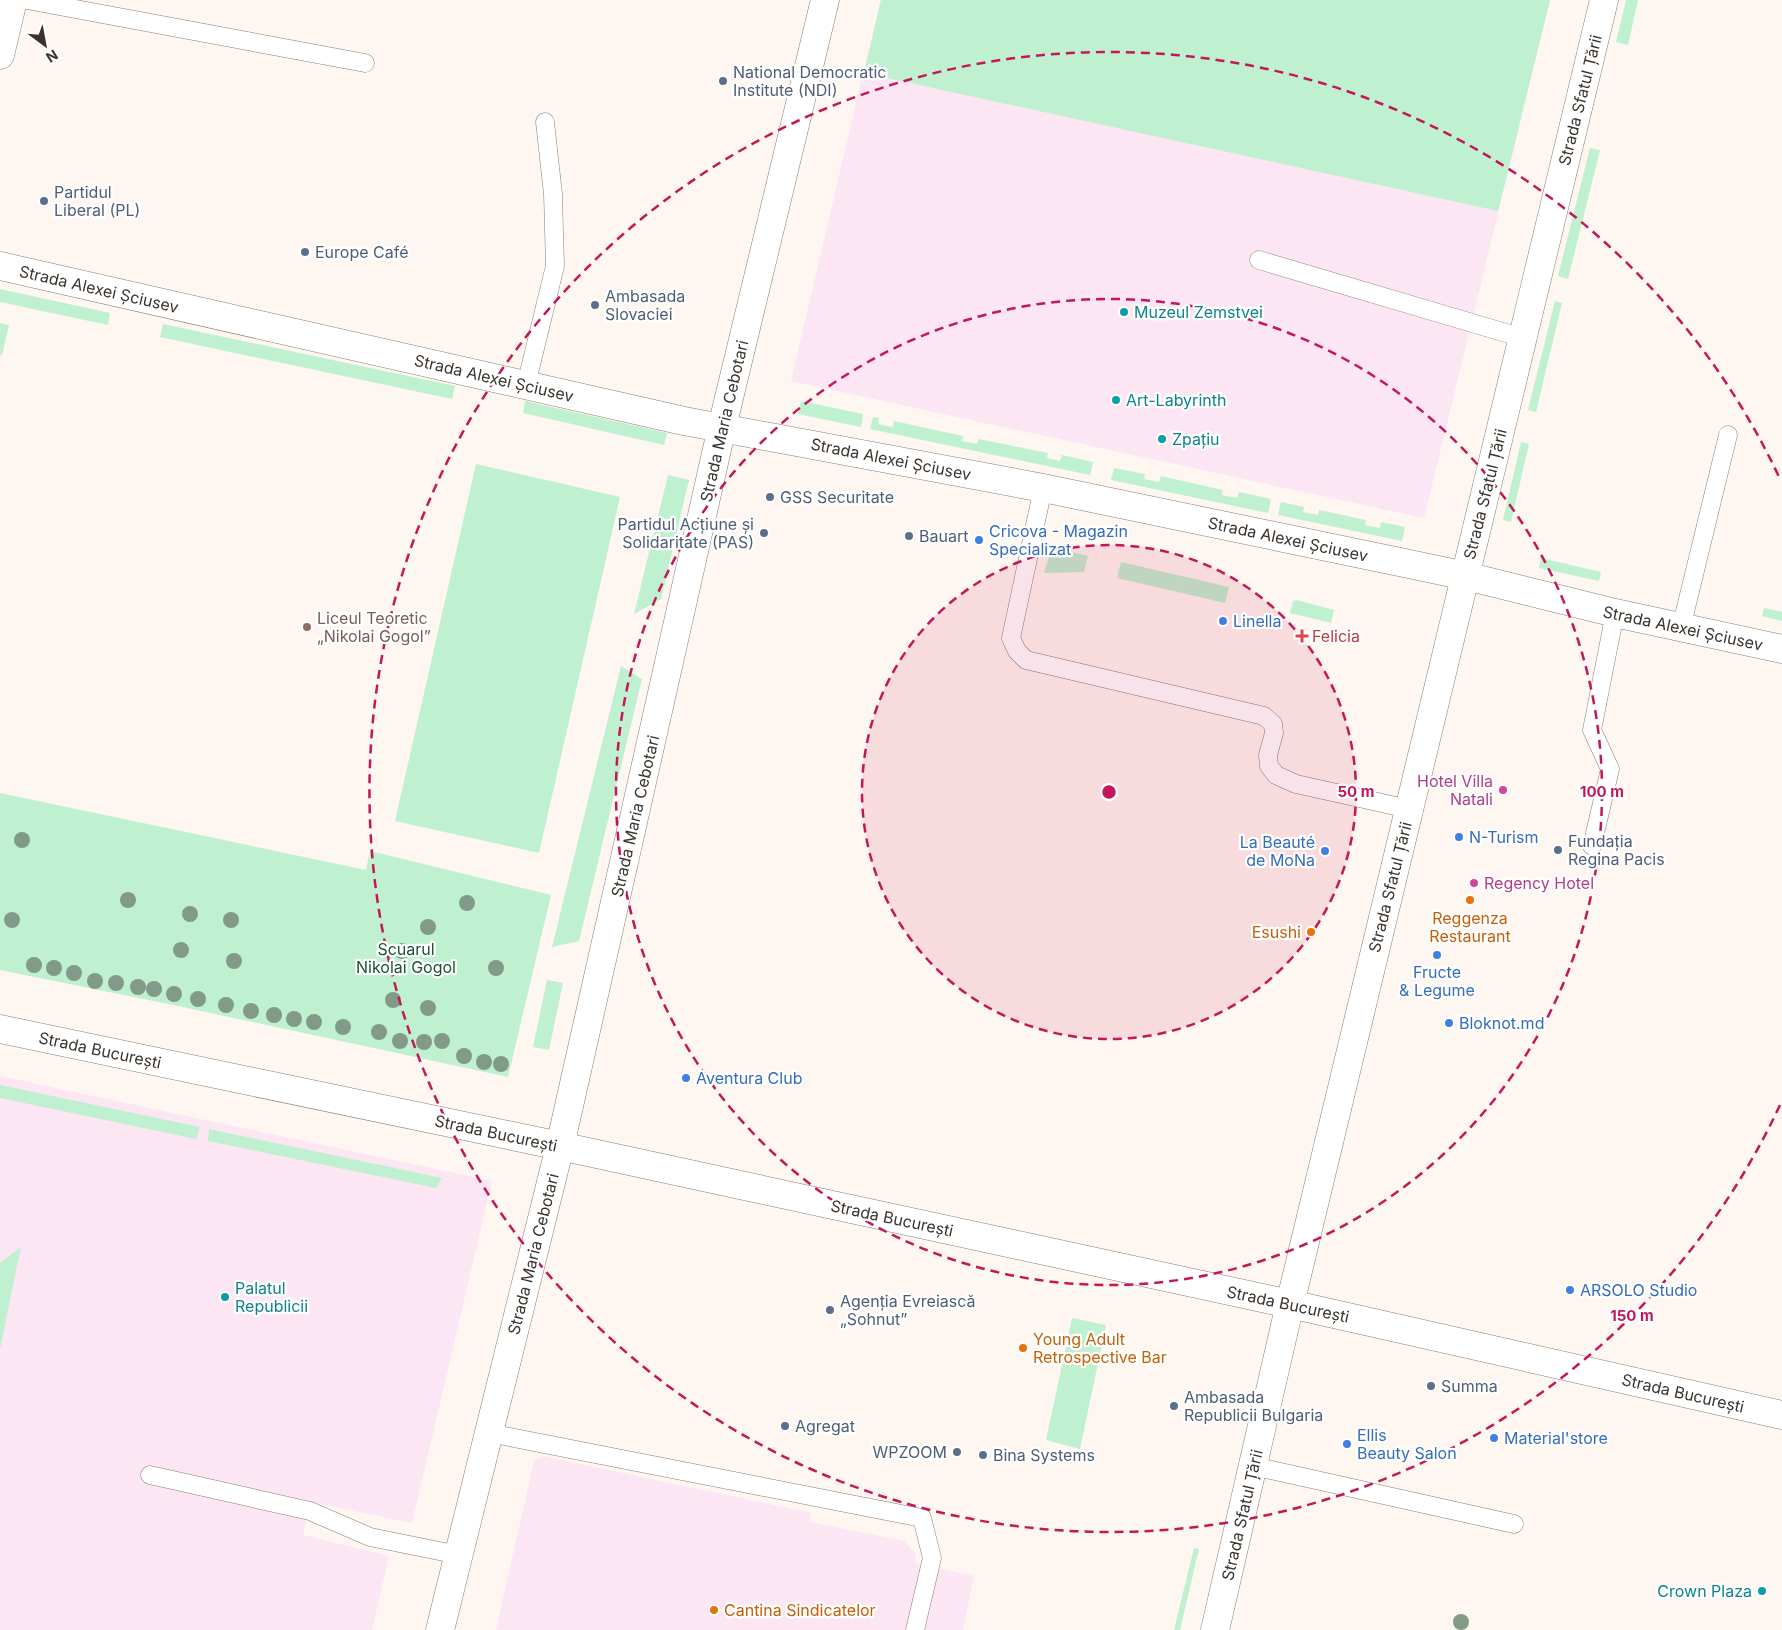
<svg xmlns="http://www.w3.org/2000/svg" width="1782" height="1630" font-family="Inter,sans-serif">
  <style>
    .commercial { fill: #fde6f4 }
    .green { fill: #bff0cf }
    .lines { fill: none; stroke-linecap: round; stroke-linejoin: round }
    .lane-casing { stroke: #8d7c6e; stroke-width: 19 }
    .street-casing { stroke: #8d7c6e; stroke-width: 29 }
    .secondary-casing { stroke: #8d7c6e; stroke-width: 29 }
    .lane { stroke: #fff; stroke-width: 18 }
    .street { stroke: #fff; stroke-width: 28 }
    .secondary { stroke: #fff; stroke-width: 28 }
    .tree { fill: #819b88 }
    .ring { fill: none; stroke: #c2185b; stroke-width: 2.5; stroke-dasharray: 9 6 }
    .service-dot { fill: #5c6f8a; stroke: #fff; stroke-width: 2 }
    .culture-dot { fill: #0f9aa8; stroke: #fff; stroke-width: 2 }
    .shop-dot { fill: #3f7fe0; stroke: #fff; stroke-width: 2 }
    .education-dot { fill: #8d6e63; stroke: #fff; stroke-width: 2 }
    .health-dot { fill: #e0444e; stroke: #fff; stroke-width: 2 }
    .hotel-dot { fill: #d1479c; stroke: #fff; stroke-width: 2 }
    .food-dot { fill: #e8710a; stroke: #fff; stroke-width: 2 }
    .labels { text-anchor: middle; stroke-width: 4.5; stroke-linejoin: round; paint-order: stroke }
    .service-label { font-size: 16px; fill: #4e5e75; stroke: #fff; text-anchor: start }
    .street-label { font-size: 16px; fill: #3a332d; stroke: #fff }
    .culture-label { font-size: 16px; fill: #0d838f; stroke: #fff; text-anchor: start }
    .shop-label { font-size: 16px; fill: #366cbe; stroke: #fff; text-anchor: start }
    .education-label { font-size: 16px; fill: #785e54; stroke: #fff; text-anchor: start }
    .health-label { font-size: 16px; fill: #be3a42; stroke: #fff; text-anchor: start }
    .hotel-label { font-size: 16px; fill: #b23c85; stroke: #fff; text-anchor: end }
    .food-label { font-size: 16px; fill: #c56008; stroke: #fff; text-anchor: start }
    .park-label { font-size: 16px; fill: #1b5132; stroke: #fff }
    .centre { fill: #c2185b; stroke: #fff; stroke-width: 2.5 }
    .ring-label { font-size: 15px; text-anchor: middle; font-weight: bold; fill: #c2185b; stroke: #fff; stroke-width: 4.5; stroke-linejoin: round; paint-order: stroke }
  </style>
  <rect width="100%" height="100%" fill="#fef6f0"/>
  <path class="commercial" d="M 881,0 L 1550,0 L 1424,518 L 791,381 L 863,73 Z
    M 0,1076 L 492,1181 L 412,1523 L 310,1502 L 303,1535 L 389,1556 L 372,1630 L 0,1630 Z
    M 543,1456 L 811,1513 L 810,1522 L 904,1541 L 916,1554 L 915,1563 L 974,1576 L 963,1630 L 496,1630 L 534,1461 Z"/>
  <path class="green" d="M 881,0 L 1550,0 L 1498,211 L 864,73 Z
    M 1626,0 L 1638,0 L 1628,45 L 1616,42 Z
    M 1590,148 L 1600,150 L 1568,279 L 1558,276 Z
    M 0,289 L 110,313 L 108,325 L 0,302 Z
    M 1555,301 L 1562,303 L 1536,412 L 1528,410 Z
    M 0,323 L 9,325 L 2,355 L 0,355 Z
    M 163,324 L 455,386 L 452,399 L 160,337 Z
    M 525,401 L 667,433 L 664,445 L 523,413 Z
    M 801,401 L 863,414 L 861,427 L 798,414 Z
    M 873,417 L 879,418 L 878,424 L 893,427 L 894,421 L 963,436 L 962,441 L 977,444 L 979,439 L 1048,453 L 1047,458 L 1060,461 L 1062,455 L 1093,462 L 1090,475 L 870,429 Z
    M 1521,442 L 1529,444 L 1511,522 L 1503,520 Z
    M 476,464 L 620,497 L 539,853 L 395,821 Z
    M 1114,468 L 1145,474 L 1144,479 L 1159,482 L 1161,476 L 1223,490 L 1222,495 L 1237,498 L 1239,492 L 1271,499 L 1268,513 L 1111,480 Z
    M 668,475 L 689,480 L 661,599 L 634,614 Z
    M 1281,502 L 1304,507 L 1303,512 L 1318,515 L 1319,510 L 1366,520 L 1365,525 L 1380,528 L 1381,522 L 1405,527 L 1402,541 L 1278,515 Z
    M 1052,547 L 1088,556 L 1084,572 L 1044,573 Z
    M 1541,558 L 1601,572 L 1599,581 L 1539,568 Z
    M 1121,562 L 1229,587 L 1225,603 L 1117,578 Z
    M 1297,600 L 1334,610 L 1331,623 L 1290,613 L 1293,601 Z
    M 1764,608 L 1782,612 L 1782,621 L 1762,616 Z
    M 621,666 L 642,679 L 579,941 L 552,947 Z
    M 0,793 L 366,870 L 370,851 L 551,895 L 508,1077 L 178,1006 L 0,970 Z
    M 547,980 L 563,983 L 549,1050 L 533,1047 Z
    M 0,1085 L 200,1127 L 196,1139 L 0,1098 Z
    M 209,1129 L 442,1178 L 436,1188 L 208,1141 Z
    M 21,1247 L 0,1349 L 0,1263 Z
    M 1072,1318 L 1106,1325 L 1080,1449 L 1046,1440 Z
    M 1194,1548 L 1199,1549 L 1180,1630 L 1174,1630 Z"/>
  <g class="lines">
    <defs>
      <path id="lane" d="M 27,0 L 365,63
        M 1259,260 L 1523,338
        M 526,385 L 555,266 L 553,194 L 545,122
        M 1043,488 L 1011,638 L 1017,651 L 1026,660 L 1264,716 L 1273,724 L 1274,733 L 1268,755 L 1269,766 L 1276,775 L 1296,784 L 1409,809
        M 1681,628 L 1728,435
        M 1592,846 L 1610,769 L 1592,730 L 1615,613
        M 489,1433 L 922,1518 L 932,1558 L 915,1630
        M 1253,1466 L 1514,1524
        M 150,1475 L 310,1511 L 370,1537 L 459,1555"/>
      <path id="street" d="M 0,55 L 13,0
        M 0,266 L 684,421 L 1043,488 L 1414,565 L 1466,576 L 1615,613 L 1782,649
        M 440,1630 L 560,1146 L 722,427 L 825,0"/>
      <path id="secondary" d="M 0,1029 L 560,1146 L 1290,1304 L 1782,1415
        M 1215,1630 L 1290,1304 L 1604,0"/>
    </defs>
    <use href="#lane" class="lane-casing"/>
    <use href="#street" class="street-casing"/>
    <use href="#secondary" class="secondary-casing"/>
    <use href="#lane" class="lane"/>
    <use href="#street" class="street"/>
    <use href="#secondary" class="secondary"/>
  </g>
  <g class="tree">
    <circle cx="22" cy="840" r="8"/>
    <circle cx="128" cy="900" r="8"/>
    <circle cx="467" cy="903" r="8"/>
    <circle cx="190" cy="914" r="8"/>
    <circle cx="12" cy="920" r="8"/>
    <circle cx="231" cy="920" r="8"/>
    <circle cx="428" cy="927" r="8"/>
    <circle cx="181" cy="950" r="8"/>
    <circle cx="402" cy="951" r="8"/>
    <circle cx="234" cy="961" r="8"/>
    <circle cx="34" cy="965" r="8"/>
    <circle cx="54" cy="968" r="8"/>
    <circle cx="496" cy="968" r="8"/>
    <circle cx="74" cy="973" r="8"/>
    <circle cx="95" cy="981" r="8"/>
    <circle cx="116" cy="983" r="8"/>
    <circle cx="138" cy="987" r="8"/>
    <circle cx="154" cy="989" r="8"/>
    <circle cx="174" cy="994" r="8"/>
    <circle cx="198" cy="999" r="8"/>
    <circle cx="393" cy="1000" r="8"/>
    <circle cx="226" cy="1005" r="8"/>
    <circle cx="428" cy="1008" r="8"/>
    <circle cx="251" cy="1011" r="8"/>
    <circle cx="274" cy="1015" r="8"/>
    <circle cx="294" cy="1019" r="8"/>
    <circle cx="314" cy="1022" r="8"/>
    <circle cx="343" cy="1027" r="8"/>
    <circle cx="379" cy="1032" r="8"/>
    <circle cx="400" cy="1041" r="8"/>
    <circle cx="442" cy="1041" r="8"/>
    <circle cx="424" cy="1042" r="8"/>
    <circle cx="464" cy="1056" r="8"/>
    <circle cx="484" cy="1062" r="8"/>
    <circle cx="501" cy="1064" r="8"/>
    <circle cx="1461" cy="1622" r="8"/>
  </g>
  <circle cx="1109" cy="792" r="247" fill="#c2185b" fill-opacity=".12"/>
  <g class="ring">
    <circle cx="1109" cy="792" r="247"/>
    <circle cx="1109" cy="792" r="493"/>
    <path d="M1780 1105A740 740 0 1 1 1780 479"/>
  </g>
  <g class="service-dot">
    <circle cx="723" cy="81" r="5"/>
    <circle cx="44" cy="201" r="5"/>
    <circle cx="305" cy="252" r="5"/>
    <circle cx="595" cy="305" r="5"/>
    <circle cx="770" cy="497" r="5"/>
    <circle cx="764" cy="533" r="5"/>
    <circle cx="909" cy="536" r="5"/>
    <circle cx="1558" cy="850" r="5"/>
    <circle cx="830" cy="1310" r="5"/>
    <circle cx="1431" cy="1386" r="5"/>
    <circle cx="1174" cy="1406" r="5"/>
    <circle cx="785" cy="1426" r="5"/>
    <circle cx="957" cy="1452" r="5"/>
    <circle cx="983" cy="1455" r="5"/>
  </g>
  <g class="culture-dot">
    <circle cx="1124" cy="312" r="5"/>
    <circle cx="1116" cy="400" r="5"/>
    <circle cx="1162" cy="439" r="5"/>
    <circle cx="225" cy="1297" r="5"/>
    <circle cx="1762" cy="1591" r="5"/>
  </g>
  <g class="shop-dot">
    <circle cx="979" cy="540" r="5"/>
    <circle cx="1223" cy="621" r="5"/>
    <circle cx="1459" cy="837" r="5"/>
    <circle cx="1325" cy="851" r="5"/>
    <circle cx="1437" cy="955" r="5"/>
    <circle cx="1449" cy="1023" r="5"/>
    <circle cx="686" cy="1078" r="5"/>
    <circle cx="1570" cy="1290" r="5"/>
    <circle cx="1494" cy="1438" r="5"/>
    <circle cx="1347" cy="1444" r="5"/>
  </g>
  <circle class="education-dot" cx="307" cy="627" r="5"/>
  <path class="health-dot" d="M1299.5 628.5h5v5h5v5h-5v5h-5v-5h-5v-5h5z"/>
  <g class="hotel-dot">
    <circle cx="1503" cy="790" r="5"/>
    <circle cx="1474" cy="883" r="5"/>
  </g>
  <g class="food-dot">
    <circle cx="1470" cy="900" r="5"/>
    <circle cx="1311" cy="932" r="5"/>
    <circle cx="1023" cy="1348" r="5"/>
    <circle cx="714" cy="1610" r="5"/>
  </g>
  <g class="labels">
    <g class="service-label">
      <text x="733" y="78">National Democratic<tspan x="733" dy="18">Institute (NDI)</tspan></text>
      <text x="54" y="198">Partidul<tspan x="54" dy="18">Liberal (PL)</tspan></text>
      <text x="315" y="258">Europe Café</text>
      <text x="605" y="302">Ambasada<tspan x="605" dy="18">Slovaciei</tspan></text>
      <text x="780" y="503">GSS Securitate</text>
      <text x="754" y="530" text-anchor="end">Partidul Acțiune și<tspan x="754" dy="18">Solidaritate (PAS)</tspan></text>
      <text x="919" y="542">Bauart</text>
      <text x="1568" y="847">Fundația<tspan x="1568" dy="18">Regina Pacis</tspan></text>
      <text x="840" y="1307">Agenția Evreiască<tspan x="840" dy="18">„Sohnut”</tspan></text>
      <text x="1441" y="1392">Summa</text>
      <text x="1184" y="1403">Ambasada<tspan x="1184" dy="18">Republicii Bulgaria</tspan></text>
      <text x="795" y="1432">Agregat</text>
      <text x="947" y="1458" text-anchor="end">WPZOOM</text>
      <text x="993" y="1461">Bina Systems</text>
    </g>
    <g class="street-label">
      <text transform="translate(1580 100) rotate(-76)" y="6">Strada Sfatul Țării</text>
      <text transform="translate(99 289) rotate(13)" y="6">Strada Alexei Șciusev</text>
      <text transform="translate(494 378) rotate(13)" y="6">Strada Alexei Șciusev</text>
      <text transform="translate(724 421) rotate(-77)" y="6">Strada Maria Cebotari</text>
      <text transform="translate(891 459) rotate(11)" y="6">Strada Alexei Șciusev</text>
      <text transform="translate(1485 494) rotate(-76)" y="6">Strada Sfatul Țării</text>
      <text transform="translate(1288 539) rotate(12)" y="6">Strada Alexei Șciusev</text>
      <text transform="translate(1683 628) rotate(12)" y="6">Strada Alexei Șciusev</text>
      <text transform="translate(635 816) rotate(-77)" y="6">Strada Maria Cebotari</text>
      <text transform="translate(1390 887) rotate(-76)" y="6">Strada Sfatul Țării</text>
      <text transform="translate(100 1050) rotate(12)" y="6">Strada București</text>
      <text transform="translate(496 1133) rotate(12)" y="6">Strada București</text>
      <text transform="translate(892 1218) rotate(12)" y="6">Strada București</text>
      <text transform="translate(533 1254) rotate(-76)" y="6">Strada Maria Cebotari</text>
      <text transform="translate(1288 1304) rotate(12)" y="6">Strada București</text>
      <text transform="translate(1683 1393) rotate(13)" y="6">Strada București</text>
      <text transform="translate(1242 1515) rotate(-77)" y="6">Strada Sfatul Țării</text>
    </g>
    <g class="culture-label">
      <text x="1134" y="318">Muzeul Zemstvei</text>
      <text x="1126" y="406">Art-Labyrinth</text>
      <text x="1172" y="445">Zpațiu</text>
      <text x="235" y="1294">Palatul<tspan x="235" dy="18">Republicii</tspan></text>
      <text x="1752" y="1597" text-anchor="end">Crown Plaza</text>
    </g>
    <g class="shop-label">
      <text x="989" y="537">Cricova - Magazin<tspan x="989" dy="18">Specializat</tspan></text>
      <text x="1233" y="627">Linella</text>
      <text x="1469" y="843">N-Turism</text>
      <text x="1315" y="848" text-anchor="end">La Beauté<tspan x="1315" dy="18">de MoNa</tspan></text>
      <text x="1437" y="978" text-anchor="middle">Fructe<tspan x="1437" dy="18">&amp; Legume</tspan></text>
      <text x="1459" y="1029">Bloknot.md</text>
      <text x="696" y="1084">Aventura Club</text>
      <text x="1580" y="1296">ARSOLO Studio</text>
      <text x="1357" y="1441">Ellis<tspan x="1357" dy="18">Beauty Salon</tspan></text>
      <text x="1504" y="1444">Material'store</text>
    </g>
    <g class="education-label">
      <text x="317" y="624">Liceul Teoretic<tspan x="317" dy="18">„Nikolai Gogol”</tspan></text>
    </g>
    <g class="health-label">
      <text x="1312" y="642">Felicia</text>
    </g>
    <g class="hotel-label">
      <text x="1493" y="787">Hotel Villa<tspan x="1493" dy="18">Natali</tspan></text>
      <text x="1484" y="889" text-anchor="start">Regency Hotel</text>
    </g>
    <g class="food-label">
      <text x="1470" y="924" text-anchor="middle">Reggenza<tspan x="1470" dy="18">Restaurant</tspan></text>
      <text x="1301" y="938" text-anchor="end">Esushi</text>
      <text x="1033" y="1345">Young Adult<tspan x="1033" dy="18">Retrospective Bar</tspan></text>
      <text x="724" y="1616">Cantina Sindicatelor</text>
    </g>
    <g class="park-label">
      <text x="406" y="955">Scuarul<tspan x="406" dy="18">Nikolai Gogol</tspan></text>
    </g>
  </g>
  <circle cx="1109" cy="792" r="8" class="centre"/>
  <g class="ring-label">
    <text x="1356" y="797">50 m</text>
    <text x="1602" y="797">100 m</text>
    <text x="1632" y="1321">150 m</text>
  </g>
  <g transform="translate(45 45) rotate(148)" stroke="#ffffff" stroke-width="4" paint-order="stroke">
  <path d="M0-4L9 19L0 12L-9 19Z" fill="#3a332d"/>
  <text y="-8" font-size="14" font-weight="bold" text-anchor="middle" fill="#3a332d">N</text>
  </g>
</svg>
